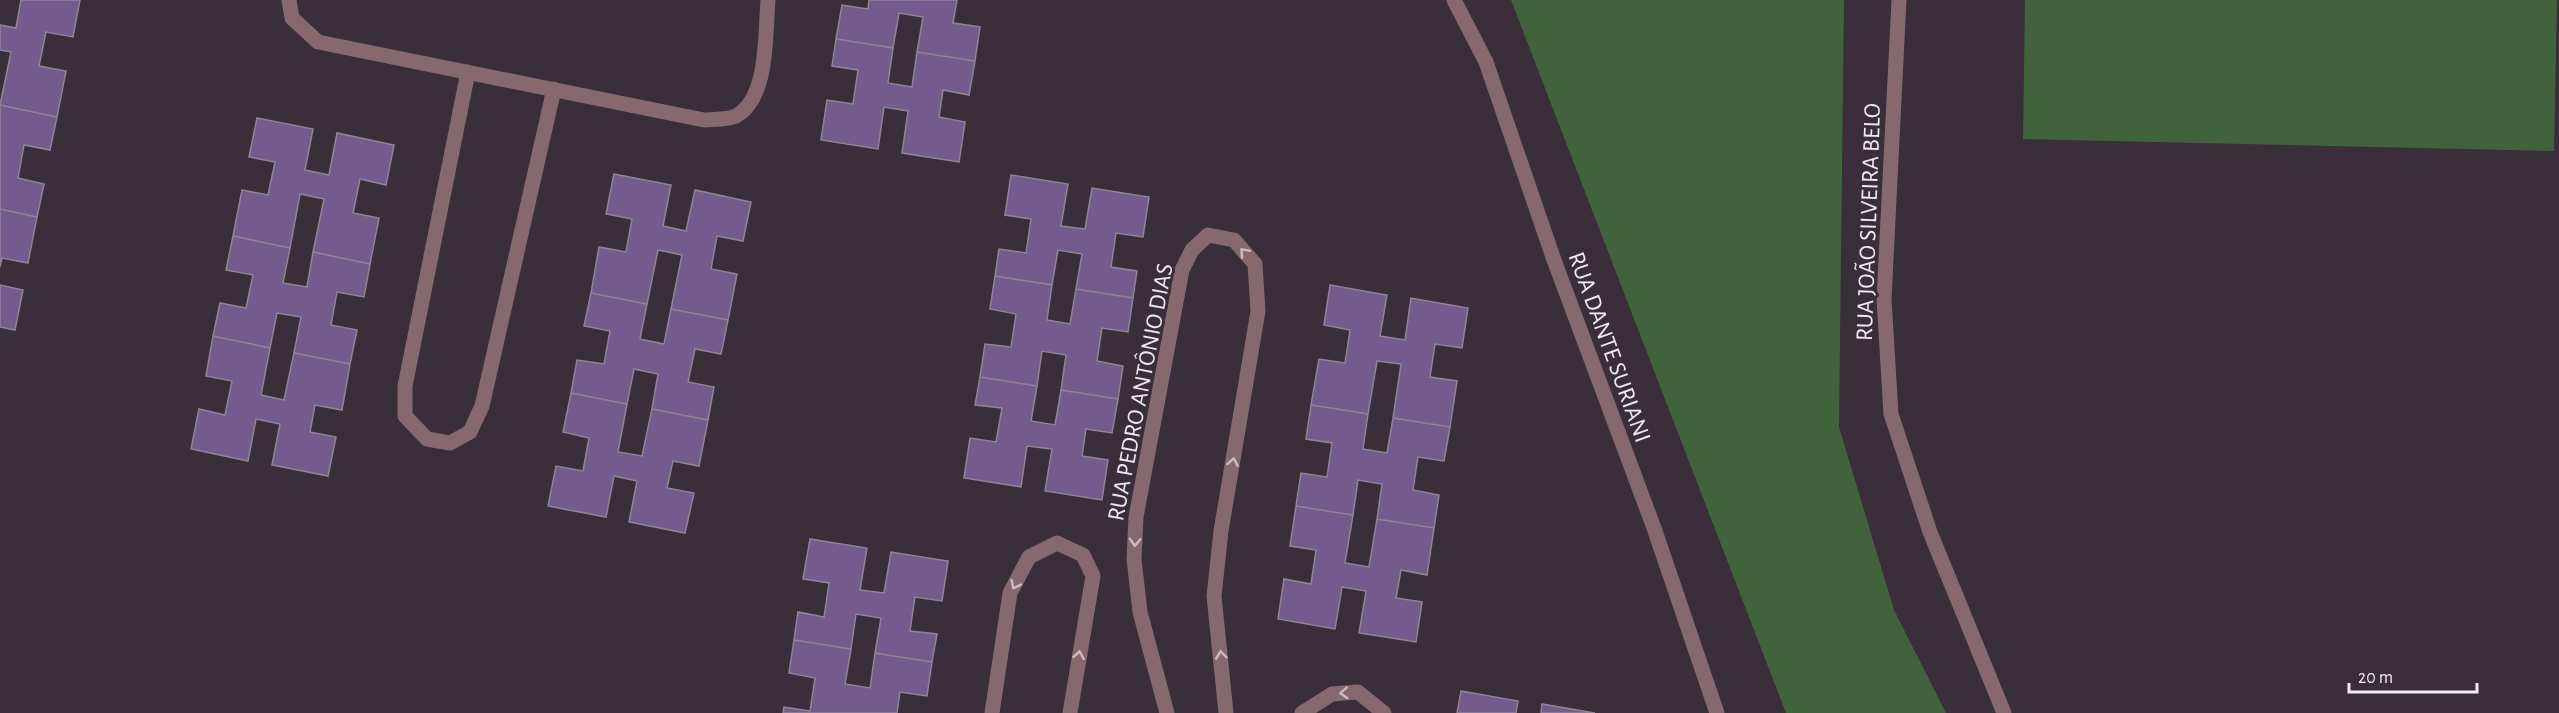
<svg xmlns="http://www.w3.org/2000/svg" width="2559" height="713" font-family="'Alegreya Sans',sans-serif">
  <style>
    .green { fill: #41633c }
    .building { fill: #755b8d; stroke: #8e8696; stroke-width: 1.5 }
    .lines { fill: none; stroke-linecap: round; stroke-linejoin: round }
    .minor { stroke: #85696f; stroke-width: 15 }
    .oneway { stroke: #cbbcc3 }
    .labels { text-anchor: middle; stroke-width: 6; stroke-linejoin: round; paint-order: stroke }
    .street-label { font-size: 24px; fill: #f0e9f0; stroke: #392e39 }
  </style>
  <rect width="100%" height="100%" fill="#392e39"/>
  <path class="green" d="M 1511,0 L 1844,0 L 1839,427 L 1894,610 L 1946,713 L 1786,713 Z
    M 2025,0 L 2557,0 L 2554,151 L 2023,139 Z"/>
  <path class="building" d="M 21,0 L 80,0 L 73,37 L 46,32 L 39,66 L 66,71 L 57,117 L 0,105 L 11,52 L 0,50 L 0,25 L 16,28 Z
    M 869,0 L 957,0 L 953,23 L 980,27 L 975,61 L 917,52 L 923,17 L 899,13 L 893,48 L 836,39 L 842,5 L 868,9 Z
    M 836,39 L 893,48 L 888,83 L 912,87 L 917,52 L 975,61 L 969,95 L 943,90 L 939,117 L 965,122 L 959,162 L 902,153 L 908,111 L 884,107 L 878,149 L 821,140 L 827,100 L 853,104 L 858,70 L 832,66 Z
    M 0,105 L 57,117 L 50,150 L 24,145 L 18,178 L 44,184 L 37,217 L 0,209 Z
    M 257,118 L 313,129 L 305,170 L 329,175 L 337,133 L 394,145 L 386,185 L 360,179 L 353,213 L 379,218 L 370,264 L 313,252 L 324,199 L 300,194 L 290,248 L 233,236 L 242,190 L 268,195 L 275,162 L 249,157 Z
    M 614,174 L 671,185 L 663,226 L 686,231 L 695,190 L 751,202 L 743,241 L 717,236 L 711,269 L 737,274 L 728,320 L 671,309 L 682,255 L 658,250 L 647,304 L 591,293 L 599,247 L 626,252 L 632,219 L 606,214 Z
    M 1011,175 L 1068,184 L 1061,226 L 1085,229 L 1092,188 L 1149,197 L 1143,237 L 1116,233 L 1111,267 L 1137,271 L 1133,298 L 1076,289 L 1082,254 L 1058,250 L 1052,285 L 995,276 L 999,249 L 1026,253 L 1031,219 L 1005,215 Z
    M 0,209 L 37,217 L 28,263 L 2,258 L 0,267 Z
    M 233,236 L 290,248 L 283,283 L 307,287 L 313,252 L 370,264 L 364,297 L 337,292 L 331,325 L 357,330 L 350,364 L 294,353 L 301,317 L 277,313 L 270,348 L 213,336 L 220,303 L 246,308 L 253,275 L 226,270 Z
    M 995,276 L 1052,285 L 1047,320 L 1070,324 L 1076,289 L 1133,298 L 1128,332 L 1102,328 L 1097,361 L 1123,366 L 1118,399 L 1061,390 L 1066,355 L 1042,351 L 1037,386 L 980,377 L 985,344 L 1011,347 L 1016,314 L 990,309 Z
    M 0,285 L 23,290 L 15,330 L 0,327 Z
    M 1330,285 L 1387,295 L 1380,336 L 1405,340 L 1411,298 L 1468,308 L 1462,348 L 1435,344 L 1430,377 L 1457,381 L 1450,427 L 1393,418 L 1401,364 L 1377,361 L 1368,414 L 1311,405 L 1319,359 L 1345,363 L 1350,330 L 1324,325 Z
    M 591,293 L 647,304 L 640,339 L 664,344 L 671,309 L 728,320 L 721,354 L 695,349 L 688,382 L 714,387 L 708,420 L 652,409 L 658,374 L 634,369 L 627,404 L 571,393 L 577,360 L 604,364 L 610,331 L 584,326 Z
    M 213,336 L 270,348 L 261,395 L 284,400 L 294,353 L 350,364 L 342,410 L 315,405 L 310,432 L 336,437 L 328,476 L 272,465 L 280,424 L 256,419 L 248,461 L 191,449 L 199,409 L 225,415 L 232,381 L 206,376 Z
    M 980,377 L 1037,386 L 1031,421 L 1055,425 L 1061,390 L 1118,399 L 1112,433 L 1086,429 L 1082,456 L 1108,460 L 1102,500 L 1045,491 L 1052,449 L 1027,446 L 1021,487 L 964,478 L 970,438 L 996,442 L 1002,408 L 975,405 Z
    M 571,393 L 627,404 L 618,452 L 642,456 L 652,409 L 708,420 L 699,466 L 673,461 L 667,488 L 694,493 L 685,533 L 629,522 L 637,481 L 614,476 L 606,517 L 548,506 L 556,466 L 583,471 L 589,438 L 563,432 Z
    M 1311,405 L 1368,414 L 1363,449 L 1387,453 L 1393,418 L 1450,427 L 1444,461 L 1418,457 L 1413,490 L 1439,495 L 1434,528 L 1377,519 L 1382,484 L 1358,480 L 1353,515 L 1296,506 L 1301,473 L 1327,477 L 1332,443 L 1306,439 Z
    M 1296,506 L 1353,515 L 1345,563 L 1369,567 L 1377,519 L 1434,528 L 1427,575 L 1401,570 L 1396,598 L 1422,602 L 1416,642 L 1359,633 L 1366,591 L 1342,587 L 1335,629 L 1278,619 L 1284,579 L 1311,584 L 1316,550 L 1290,546 Z
    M 810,539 L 867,548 L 860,590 L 884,593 L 891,552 L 948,561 L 942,601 L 915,597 L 910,631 L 937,634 L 932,662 L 875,653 L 881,618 L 856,614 L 851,649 L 794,640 L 798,612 L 824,617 L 829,583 L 803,579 Z
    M 794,640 L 851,649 L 845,684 L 870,688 L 875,653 L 932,662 L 927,696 L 900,692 L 897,713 L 783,713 L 784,707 L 810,711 L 815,678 L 789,673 Z
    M 1461,691 L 1518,701 L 1516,713 L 1457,713 Z
    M 1542,704 L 1595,713 L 1541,713 Z"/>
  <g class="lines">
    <path class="minor" d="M 289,0 L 292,18 L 318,42 L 704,120 C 712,119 728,120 736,116 C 769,98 765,33 768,0
      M 1454,0 L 1486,62 L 1554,260 L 1654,528 L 1717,713
      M 1899,0 L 1884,299 L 1891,414 L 1930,532 L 2004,713
      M 468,72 L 405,386 L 405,416 L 427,439 L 450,443 L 470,432 L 482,406 L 554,89
      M 992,713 L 1010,593 L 1029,557 L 1057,543 L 1083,555 L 1093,576 L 1070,713
      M 1167,713 L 1140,612 L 1134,559 L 1136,517 L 1182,270 L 1192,250 L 1208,235 L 1234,240 L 1255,264 L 1258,311 L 1221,531 L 1214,596 L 1226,713
      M 1302,713 L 1332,694 L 1358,692 L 1384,713"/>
  </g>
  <defs><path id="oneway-chevron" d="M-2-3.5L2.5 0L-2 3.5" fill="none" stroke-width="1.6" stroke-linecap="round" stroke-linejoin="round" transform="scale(1.5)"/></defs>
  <g class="oneway">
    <use href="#oneway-chevron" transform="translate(1244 252) rotate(-131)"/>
    <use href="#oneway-chevron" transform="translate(1233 462) rotate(-80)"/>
    <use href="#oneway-chevron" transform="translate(1135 542) rotate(92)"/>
    <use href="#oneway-chevron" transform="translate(1015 585) rotate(116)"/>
    <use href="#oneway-chevron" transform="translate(1079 655) rotate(-80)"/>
    <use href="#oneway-chevron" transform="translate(1221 655) rotate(-97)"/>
    <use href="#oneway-chevron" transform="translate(1344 693) rotate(177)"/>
  </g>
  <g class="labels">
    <g class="street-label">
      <text transform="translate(1868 222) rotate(-88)" y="8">RUA JOÃO SILVEIRA BELO</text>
      <text transform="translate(1610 347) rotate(70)" y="8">RUA DANTE SURIANI</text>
      <text transform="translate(1140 392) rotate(-79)" y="8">RUA PEDRO ANTÔNIO DIAS</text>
    </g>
  </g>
  <path d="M2349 683v9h128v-9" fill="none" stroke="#f0e9f0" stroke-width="3"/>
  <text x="2358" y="683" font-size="18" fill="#f0e9f0" stroke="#392e39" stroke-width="4.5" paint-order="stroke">20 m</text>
</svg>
